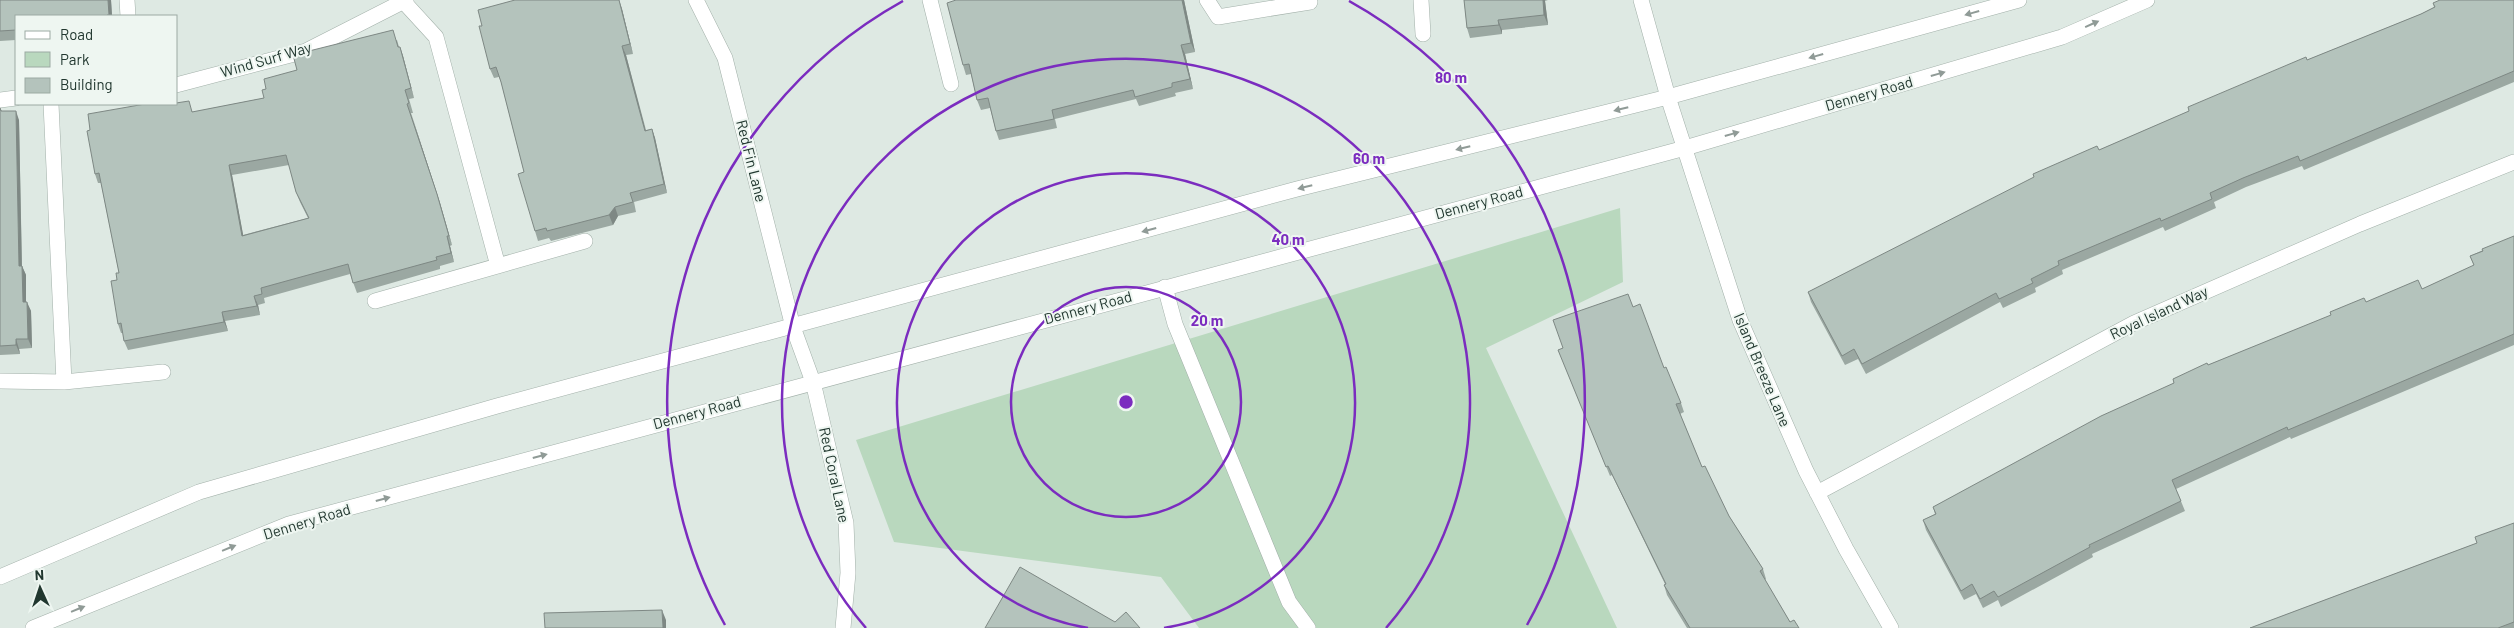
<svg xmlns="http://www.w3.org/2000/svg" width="2514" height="628" font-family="Barlow,sans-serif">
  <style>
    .green { fill: #b9d8be }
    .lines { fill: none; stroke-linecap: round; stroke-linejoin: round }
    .service-casing { stroke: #a2b0a9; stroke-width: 16 }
    .minor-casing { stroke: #a2b0a9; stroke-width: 16 }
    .tertiary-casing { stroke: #a2b0a9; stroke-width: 16 }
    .service { stroke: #fff; stroke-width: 15 }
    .minor { stroke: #fff; stroke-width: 15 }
    .tertiary { stroke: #fff; stroke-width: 15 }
    .wall { fill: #9ba8a2; fill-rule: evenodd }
    .shaded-wall { fill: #7e8884 }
    .building { fill: #b4c3bc; stroke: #7e8884; fill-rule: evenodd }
    .oneway { fill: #909b97 }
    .ring { fill: none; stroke: #7b2cbf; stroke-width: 2.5 }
    .labels { text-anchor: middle; stroke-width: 4; stroke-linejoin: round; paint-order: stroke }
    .street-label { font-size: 15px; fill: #21372f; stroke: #eef6f1 }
    .centre { fill: #7b2cbf; stroke: #eef6f1; stroke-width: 2.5 }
    .ring-label { font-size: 15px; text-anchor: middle; font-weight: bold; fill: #7b2cbf; stroke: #eef6f1; stroke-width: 4; stroke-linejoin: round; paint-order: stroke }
  </style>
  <rect width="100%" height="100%" fill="#dee9e3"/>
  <path class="green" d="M 1620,208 L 1623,282 L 1486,348 L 1617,628 L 1199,628 L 1161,577 L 894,542 L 856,440 Z"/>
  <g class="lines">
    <defs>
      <path id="service" d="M 127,0 L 128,16
        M 930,0 L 951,84
        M 1207,0 L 1218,17 L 1310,2
        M 1421,0 L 1423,34
        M 403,1 L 436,37 L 498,266
        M 51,104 L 64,382 L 163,372
        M 1165,287 L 1175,324 L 1289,602 L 1308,628
        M 375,301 L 585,241
        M 0,381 L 64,382"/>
      <path id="minor" d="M 696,0 L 725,58 L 793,327 L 813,382 L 846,523 L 848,573 L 843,628
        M 1641,0 L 1668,97 L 1740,320 L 1806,471 L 1846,549 L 1891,628
        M 176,85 L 306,51 L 406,0
        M 0,100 L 16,98
        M 1817,493 L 2134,323 L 2360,224 L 2514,162"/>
      <path id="tertiary" d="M 0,577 L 199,492 L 497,406 L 1297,189 L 1668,97 L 2019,0
        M 33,628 L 289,524 L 1685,148 L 2062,37 L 2147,0"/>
    </defs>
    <use href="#service" class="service-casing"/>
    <use href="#minor" class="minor-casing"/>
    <use href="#tertiary" class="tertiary-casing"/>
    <use href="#service" class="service"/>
    <use href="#minor" class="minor"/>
    <use href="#tertiary" class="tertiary"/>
  </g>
  <path class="wall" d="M 0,0 L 111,0 L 112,16 L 16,16 L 16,40 L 0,41 Z
    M 619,0 L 622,9 L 633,54 L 626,55 L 646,130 L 652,129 L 655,138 L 667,193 L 634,202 L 636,212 L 618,216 L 613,225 L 551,241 L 549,238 L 538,241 L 535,231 L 524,172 L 501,82 L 499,77 L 494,78 L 490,69 L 482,26 Z
    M 1184,0 L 1195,52 L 1185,54 L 1193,89 L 1175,93 L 1176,96 L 1139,106 L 1136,99 L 1055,119 L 1057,128 L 999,140 L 996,131 L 990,108 L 981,110 L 977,100 L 971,74 L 966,75 L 963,65 Z
    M 1464,0 L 1548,0 L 1545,1 L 1548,25 L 1502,30 L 1502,34 L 1470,38 L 1467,28 Z
    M 2514,0 L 2514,82 L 2304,170 L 2302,166 L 2246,187 L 2214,202 L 2216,208 L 2165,231 L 2163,227 L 2062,270 L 2063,274 L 2035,288 L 2036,292 L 2003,308 L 2000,302 L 1866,374 L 1858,359 L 1845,365 L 1811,302 L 1808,292 L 2099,150 L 2307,60 L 2421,14 L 2434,7 L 2433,3 Z
    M 397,40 L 399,47 L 400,47 L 403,56 L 414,98 L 409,99 L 413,113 L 411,113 L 440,203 L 452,245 L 450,246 L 454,262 L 440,266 L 440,269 L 357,293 L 350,274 L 264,298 L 265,303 L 258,305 L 260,315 L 225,321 L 228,331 L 128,350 L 124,341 L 123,333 L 121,333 L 118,324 L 117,280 L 119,273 L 101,183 L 98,183 L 95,174 L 90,130 L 176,104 L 193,112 L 264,98 L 266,89 L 297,70 ZM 289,165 L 296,192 L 300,202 L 308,218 L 243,235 L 232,175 Z
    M 0,108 L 2,111 L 19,120 L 22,266 L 26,275 L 26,302 L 31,311 L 32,348 L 19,349 L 20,354 L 0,355 Z
    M 2514,236 L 2514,345 L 2291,439 L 2290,437 L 2176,489 L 2185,511 L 2092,554 L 2093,557 L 2001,607 L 1998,600 L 1983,608 L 1976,594 L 1964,600 L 1926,530 L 1923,520 L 1935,514 L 1933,507 L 2174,383 L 2173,379 L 2208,365 L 2366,302 L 2422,289 L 2474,266 L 2470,256 Z
    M 1563,348 L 1664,368 L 1681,403 L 1684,412 L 1680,414 L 1702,467 L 1729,516 L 1763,569 L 1766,579 L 1765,580 L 1790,622 L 1799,628 L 1687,628 L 1667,595 L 1664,585 L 1665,584 L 1612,475 L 1610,476 L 1562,359 L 1558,350 Z
    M 2514,523 L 2514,628 L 2250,628 L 2477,543 Z"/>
  <path class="shaded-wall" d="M 108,0 L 111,0 L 112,16 L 109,16 L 109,15 Z
    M 619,0 L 622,9 L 633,54 L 630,44 Z
    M 1182,0 L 1184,0 L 1195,52 L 1191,43 Z
    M 1543,0 L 1545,0 L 1545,1 L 1548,25 L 1544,15 Z
    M 1498,20 L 1502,30 L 1502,34 L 1499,25 Z
    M 1181,45 L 1185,54 L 1193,89 L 1190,79 Z
    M 622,46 L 626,55 L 648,140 L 645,131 Z
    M 400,47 L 403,56 L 414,98 L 411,88 Z
    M 16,111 L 19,120 L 22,275 L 19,266 Z
    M 411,113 L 440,203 L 452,245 L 449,236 Z
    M 652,129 L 655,138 L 667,193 L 664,184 Z
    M 229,165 L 232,175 L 245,245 L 242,236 Z
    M 615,207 L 618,216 L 613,225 L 609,215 Z
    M 447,236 L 450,246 L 454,262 L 451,253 Z
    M 22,266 L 26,275 L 26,311 L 23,302 Z
    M 254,296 L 258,305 L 260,315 L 257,306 Z
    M 27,302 L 31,311 L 32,348 L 28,339 Z
    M 222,312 L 225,321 L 228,331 L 224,322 Z
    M 16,339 L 19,349 L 20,354 L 16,345 Z
    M 662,610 L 666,620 L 666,628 L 663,628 Z"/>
  <path class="building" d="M 0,0 L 108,0 L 109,15 L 107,15 L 107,16 L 16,16 L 16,30 L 0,31 Z
    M 515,0 L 619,0 L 630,44 L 622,46 L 645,131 L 652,129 L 664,184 L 630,193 L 633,202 L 615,207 L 609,215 L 547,231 L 546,228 L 535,231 L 518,174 L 524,172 L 501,82 L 496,67 L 490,69 L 479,26 L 482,26 L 478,10 Z
    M 956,0 L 1182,0 L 1191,43 L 1181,45 L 1190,79 L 1172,83 L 1172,87 L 1135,97 L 1133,90 L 1052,110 L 1054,119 L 996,131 L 988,98 L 977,100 L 969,64 L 963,65 L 947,3 Z
    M 1464,0 L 1543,0 L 1544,15 L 1498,20 L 1499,25 L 1467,28 Z
    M 2440,0 L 2514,0 L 2514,71 L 2300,161 L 2298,156 L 2243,178 L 2210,193 L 2212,199 L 2161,221 L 2160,218 L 2058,261 L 2059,265 L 2031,279 L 2033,283 L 1999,299 L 1996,293 L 1862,364 L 1854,349 L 1842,356 L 1808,292 L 2034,177 L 2033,174 L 2097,146 L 2099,150 L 2189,111 L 2188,107 L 2306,57 L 2307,60 L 2421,14 L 2435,7 L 2433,3 Z
    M 393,30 L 398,47 L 400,47 L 411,88 L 405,90 L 409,103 L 407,104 L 437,194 L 449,236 L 447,236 L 451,253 L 436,257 L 437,260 L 353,283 L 348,264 L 261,288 L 262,294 L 254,296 L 257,306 L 222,312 L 224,322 L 124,341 L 121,323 L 118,324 L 111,281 L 117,280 L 116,273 L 119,273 L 99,173 L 95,174 L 87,131 L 90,130 L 88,114 L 145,104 L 176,104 L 176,103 L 189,101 L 192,112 L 264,98 L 262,90 L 266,89 L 264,79 L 297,70 L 293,55 ZM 286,155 L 296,192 L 309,218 L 242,236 L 229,165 Z
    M 0,108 L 1,111 L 16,111 L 19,266 L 22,266 L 23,302 L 27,302 L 28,339 L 16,339 L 16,345 L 0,346 Z
    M 2514,236 L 2514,334 L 2288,430 L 2287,427 L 2172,480 L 2181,501 L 2089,545 L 2090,547 L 1998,597 L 1994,591 L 1980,599 L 1972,584 L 1961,591 L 1923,520 L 1936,514 L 1933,507 L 2101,416 L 2174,383 L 2173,379 L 2207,363 L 2208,365 L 2331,315 L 2330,312 L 2364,298 L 2366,302 L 2418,280 L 2422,289 L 2474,265 L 2470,256 L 2483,251 L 2482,249 Z
    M 1628,294 L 1633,307 L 1640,304 L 1664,368 L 1666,367 L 1681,403 L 1676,404 L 1702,467 L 1705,466 L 1729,516 L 1763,569 L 1760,571 L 1790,622 L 1794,620 L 1799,628 L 1690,628 L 1664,585 L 1666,584 L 1608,466 L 1606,467 L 1558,350 L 1563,348 L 1553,320 Z
    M 2514,523 L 2514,622 L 2498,628 L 2250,628 L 2477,543 L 2475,537 Z
    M 1020,567 L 1115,622 L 1126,612 L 1140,628 L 985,628 Z
    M 662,610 L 663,628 L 545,628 L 544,613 Z"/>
  <defs><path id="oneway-solid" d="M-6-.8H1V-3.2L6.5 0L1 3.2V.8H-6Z" transform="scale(1.25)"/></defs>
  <g class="oneway">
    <use href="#oneway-solid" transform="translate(1972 13) rotate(164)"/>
    <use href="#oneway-solid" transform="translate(2092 24) rotate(-24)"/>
    <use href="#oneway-solid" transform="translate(1816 56) rotate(164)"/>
    <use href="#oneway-solid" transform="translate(1938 74) rotate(-16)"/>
    <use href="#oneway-solid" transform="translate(1621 109) rotate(166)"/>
    <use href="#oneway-solid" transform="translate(1732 134) rotate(-16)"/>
    <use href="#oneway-solid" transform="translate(1463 148) rotate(166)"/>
    <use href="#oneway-solid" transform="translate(1305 187) rotate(166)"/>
    <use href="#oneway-solid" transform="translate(1149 230) rotate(165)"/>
    <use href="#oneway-solid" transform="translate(540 456) rotate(-15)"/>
    <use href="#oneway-solid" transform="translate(383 499) rotate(-15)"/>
    <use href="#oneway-solid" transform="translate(229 548) rotate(-22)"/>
    <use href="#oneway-solid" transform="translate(78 609) rotate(-22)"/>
  </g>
  <g class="ring">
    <circle cx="1126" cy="402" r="115"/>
    <path d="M1088 628A229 229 0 1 1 1164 628"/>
    <path d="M866 628A344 344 0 1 1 1386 628"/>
    <path d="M725 625A459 459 0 0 1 903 1M1349 1A459 459 0 0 1 1527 625"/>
  </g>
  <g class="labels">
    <g class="street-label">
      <text transform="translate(266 60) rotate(-16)" y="5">Wind Surf Way</text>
      <text transform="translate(1869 94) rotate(-16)" y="5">Dennery Road</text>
      <text transform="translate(751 161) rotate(76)" y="5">Red Fin Lane</text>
      <text transform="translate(1479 203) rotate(-15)" y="5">Dennery Road</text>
      <text transform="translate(1088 308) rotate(-15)" y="5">Dennery Road</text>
      <text transform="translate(2159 313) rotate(-25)" y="5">Royal Island Way</text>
      <text transform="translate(1762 370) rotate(67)" y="5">Island Breeze Lane</text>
      <text transform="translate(697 413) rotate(-15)" y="5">Dennery Road</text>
      <text transform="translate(834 475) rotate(78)" y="5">Red Coral Lane</text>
      <text transform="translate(307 522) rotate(-17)" y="5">Dennery Road</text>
    </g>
  </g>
  <circle cx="1126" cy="402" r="8" class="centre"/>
  <g class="ring-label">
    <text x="1451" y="83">80 m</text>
    <text x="1369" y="164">60 m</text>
    <text x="1288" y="245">40 m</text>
    <text x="1207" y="326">20 m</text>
  </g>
  <rect x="15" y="15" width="162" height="90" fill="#eef6f1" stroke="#9caaa3"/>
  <rect x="25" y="31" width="25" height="8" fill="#ffffff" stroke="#9caaa3"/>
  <text x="60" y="40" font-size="15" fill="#21372f">Road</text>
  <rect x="25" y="52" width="25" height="15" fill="#b9d8be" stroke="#9caaa3"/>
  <text x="60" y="65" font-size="15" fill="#21372f">Park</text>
  <rect x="25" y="78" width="25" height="15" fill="#b4c3bc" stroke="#9caaa3"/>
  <text x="60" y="90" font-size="15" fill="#21372f">Building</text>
  <g transform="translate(40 588) rotate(357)" stroke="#eef6f1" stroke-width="4" paint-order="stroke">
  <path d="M0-4L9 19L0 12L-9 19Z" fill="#21372f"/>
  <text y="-8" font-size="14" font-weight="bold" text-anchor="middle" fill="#21372f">N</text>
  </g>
</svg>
